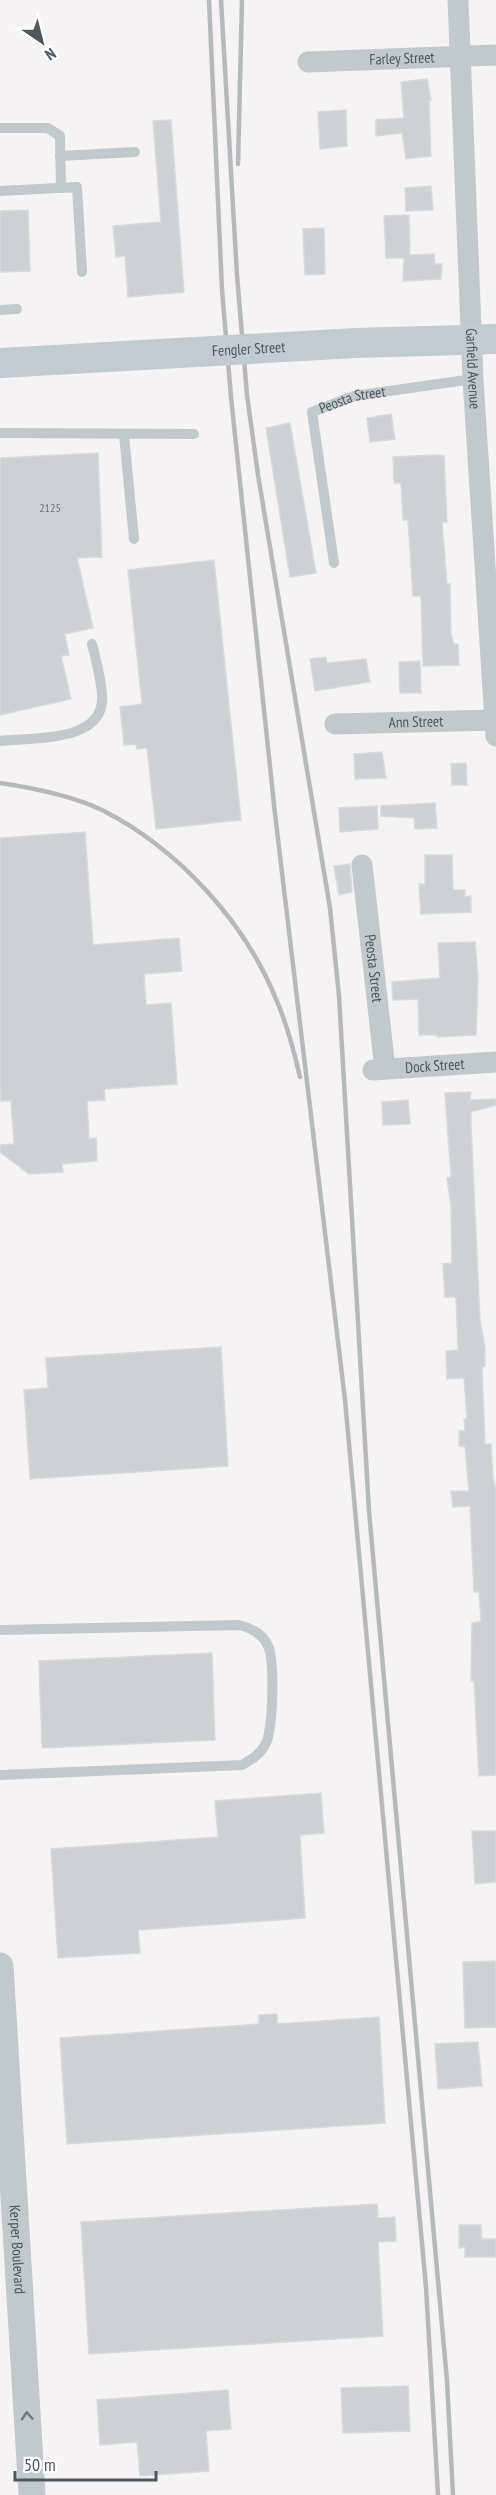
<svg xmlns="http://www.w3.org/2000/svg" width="496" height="2495" font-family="'PT Sans Narrow',sans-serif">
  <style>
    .building { fill: #cdd1d5; stroke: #d7dade; stroke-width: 1.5 }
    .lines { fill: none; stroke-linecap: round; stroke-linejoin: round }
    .service { stroke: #c0c9ce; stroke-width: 10 }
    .minor { stroke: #c0c9ce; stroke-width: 21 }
    .tertiary { stroke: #c0c9ce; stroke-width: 27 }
    .secondary { stroke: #c0cbd3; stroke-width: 30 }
    .rail { stroke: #b6b9bc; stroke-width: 4.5 }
    .secondary-bridge { stroke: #c0cbd3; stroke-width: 30 }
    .oneway { stroke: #6f7a80 }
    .labels { text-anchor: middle; stroke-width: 5; stroke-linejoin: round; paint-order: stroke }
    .number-label { font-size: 12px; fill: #6c767c }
    .street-label { font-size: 15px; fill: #4c585f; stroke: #fff }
  </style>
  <rect width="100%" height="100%" fill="#f5f3f3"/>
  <path class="building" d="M 427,79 L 431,100 L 429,100 L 431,156 L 406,159 L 402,133 L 376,136 L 376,120 L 404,118 L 401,82 Z
    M 346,110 L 347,146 L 320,149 L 318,112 Z
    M 171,120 L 184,292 L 128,297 L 125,256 L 116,257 L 113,226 L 161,222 L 153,121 Z
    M 431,186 L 433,210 L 406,211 L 405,188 Z
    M 28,210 L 30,271 L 0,272 L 0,211 Z
    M 409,215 L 410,255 L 434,254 L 435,264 L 442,264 L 441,279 L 403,281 L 404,258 L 386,258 L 384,216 Z
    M 324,228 L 325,274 L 305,275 L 303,229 Z
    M 391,414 L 395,439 L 370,442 L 367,418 Z
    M 290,423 L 316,573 L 290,577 L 266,428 Z
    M 98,453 L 102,557 L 77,558 L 93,628 L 65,634 L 69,655 L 61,656 L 71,699 L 0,715 L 0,458 Z
    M 437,455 L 444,456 L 447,522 L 442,522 L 447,584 L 450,584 L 451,634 L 454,644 L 458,644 L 459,665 L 423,666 L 421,596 L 413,596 L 408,520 L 403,520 L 401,483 L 394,483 L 393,457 Z
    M 214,560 L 241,820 L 156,829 L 147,748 L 137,749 L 136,744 L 124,745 L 120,707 L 142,704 L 128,570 Z
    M 326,657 L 327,663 L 366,659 L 370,682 L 315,691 L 310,659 Z
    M 420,661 L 421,693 L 400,693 L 399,662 Z
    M 382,752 L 386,778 L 355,779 L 354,754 Z
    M 466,763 L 467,785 L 452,785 L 451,764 Z
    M 435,803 L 437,828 L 415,829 L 414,818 L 381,816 L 381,806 Z
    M 377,806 L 378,829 L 340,832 L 339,808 Z
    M 85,832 L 93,945 L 179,938 L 182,971 L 144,974 L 146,1005 L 171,1003 L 177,1084 L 104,1089 L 105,1100 L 87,1101 L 89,1139 L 96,1138 L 97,1161 L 62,1164 L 63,1172 L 29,1174 L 0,1152 L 0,1145 L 14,1144 L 11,1101 L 1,1101 L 0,1082 L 0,838 Z
    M 425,855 L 452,855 L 453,890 L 465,890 L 465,897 L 471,896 L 471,912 L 421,914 L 419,884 L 425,884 Z
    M 350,864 L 352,892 L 339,895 L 334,866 Z
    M 475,942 L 478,978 L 476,1035 L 437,1037 L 437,1035 L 419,1035 L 418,999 L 393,1000 L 392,982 L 440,978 L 438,943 Z
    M 471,1092 L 470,1100 L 496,1099 L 496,1105 L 471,1112 L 471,1125 L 480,1320 L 485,1348 L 485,1366 L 482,1367 L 485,1444 L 491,1444 L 493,1478 L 496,1488 L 496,1775 L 479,1776 L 474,1681 L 471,1681 L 472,1623 L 481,1621 L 479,1592 L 474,1592 L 470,1506 L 453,1507 L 451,1491 L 469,1491 L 465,1447 L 459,1446 L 459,1431 L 465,1431 L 464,1419 L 467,1418 L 464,1378 L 447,1379 L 446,1351 L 458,1350 L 456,1297 L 445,1297 L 443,1264 L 452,1263 L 451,1207 L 447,1178 L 451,1177 L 445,1093 Z
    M 408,1100 L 410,1124 L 383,1125 L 382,1102 Z
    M 221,1347 L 228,1466 L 30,1479 L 24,1390 L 48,1388 L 46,1358 Z
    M 212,1653 L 215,1740 L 42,1748 L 39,1661 Z
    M 321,1793 L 324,1833 L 300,1835 L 305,1918 L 138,1930 L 140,1953 L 58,1958 L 51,1849 L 218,1837 L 215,1801 Z
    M 472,1831 L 496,1831 L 496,1882 L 475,1884 Z
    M 496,1961 L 496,2027 L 465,2028 L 463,1962 Z
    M 277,2014 L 277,2024 L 379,2017 L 385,2123 L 67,2144 L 60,2038 L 259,2024 L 259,2015 Z
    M 478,2042 L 482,2086 L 438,2089 L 435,2044 Z
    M 377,2204 L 378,2218 L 395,2217 L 396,2241 L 378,2242 L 383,2336 L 89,2354 L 81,2222 Z
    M 459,2225 L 481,2225 L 482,2239 L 496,2239 L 496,2257 L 465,2257 L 465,2247 L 459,2248 Z
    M 408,2386 L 410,2431 L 343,2433 L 341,2388 Z
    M 228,2390 L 231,2429 L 206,2431 L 209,2471 L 140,2476 L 137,2442 L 100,2445 L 97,2400 Z"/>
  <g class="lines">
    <g class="service">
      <path d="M 0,128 L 48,128 L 60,136 L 61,188"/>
      <path d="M 60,156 L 135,152"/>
      <path d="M 0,191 L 77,187 L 82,272"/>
      <path d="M 0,310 L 17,309"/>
      <path d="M 0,433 L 194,434"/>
      <path d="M 124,435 L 134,539"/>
      <path id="s1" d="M 334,563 L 312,412 L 354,396 L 473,379"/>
      <path d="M 0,741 C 33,737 106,743 102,695 C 101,678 96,660 92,644"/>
      <path d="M 0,1630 L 239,1625 C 251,1628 263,1634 268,1646 C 275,1661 273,1728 266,1743 C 261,1754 252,1759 242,1765 L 0,1775"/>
    </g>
    <g class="minor">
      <path id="s2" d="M 458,0 L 473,379 L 496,736"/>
      <path id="s3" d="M 308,62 L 496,55"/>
      <path id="s4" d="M 335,724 L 496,720"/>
      <path id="s5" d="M 362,865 L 385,1069"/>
      <path id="s6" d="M 373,1070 L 496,1062"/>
    </g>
    <path class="tertiary" id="s7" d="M 0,1966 L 32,2495"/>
    <path class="secondary" d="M 356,343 L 496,339"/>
    <path class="rail" d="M 209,0 L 222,290 L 231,397 L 275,814 L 345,1400 L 426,2287 L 438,2495
      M 221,0 L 237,275 L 247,395 L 258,475 L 330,908 L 339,996 L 369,1511 L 447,2381 L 453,2495
      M 238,164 L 242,0
      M 0,783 C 34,788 70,795 102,810 C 177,848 244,920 276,999 C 287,1024 294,1051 300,1077"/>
    <path class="secondary-bridge" id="s8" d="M 0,363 L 356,343"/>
  </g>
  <defs><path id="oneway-chevron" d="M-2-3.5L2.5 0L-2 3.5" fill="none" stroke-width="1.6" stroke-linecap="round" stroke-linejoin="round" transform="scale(1.5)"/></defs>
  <use class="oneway" href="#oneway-chevron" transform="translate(27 2416) rotate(-93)"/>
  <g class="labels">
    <g class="number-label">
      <text x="50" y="512">2125</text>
    </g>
    <g class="street-label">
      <text dy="5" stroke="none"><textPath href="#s3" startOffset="94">Farley Street</textPath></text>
      <text dy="5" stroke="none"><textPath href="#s8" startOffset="249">Fengler Street</textPath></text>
      <text dy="5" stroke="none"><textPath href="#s2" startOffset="369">Garfield Avenue</textPath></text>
      <text dy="5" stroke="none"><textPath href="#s1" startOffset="195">Peosta Street</textPath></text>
      <text dy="5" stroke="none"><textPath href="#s4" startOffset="81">Ann Street</textPath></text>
      <text dy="5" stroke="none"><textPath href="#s5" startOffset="104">Peosta Street</textPath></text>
      <text dy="5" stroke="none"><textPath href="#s6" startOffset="62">Dock Street</textPath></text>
      <text dy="5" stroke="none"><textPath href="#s7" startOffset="284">Kerper Boulevard</textPath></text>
    </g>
  </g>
  <g transform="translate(42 42) rotate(145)" stroke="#ffffff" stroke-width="4.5" paint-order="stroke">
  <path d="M0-4.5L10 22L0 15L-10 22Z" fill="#4c585f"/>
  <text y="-9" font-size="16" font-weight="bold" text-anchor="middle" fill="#4c585f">N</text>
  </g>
  <path d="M15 2471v9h141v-9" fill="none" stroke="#4c585f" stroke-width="3"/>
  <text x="24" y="2471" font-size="18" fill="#4c585f" stroke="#ffffff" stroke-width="4.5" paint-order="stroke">50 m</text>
</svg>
